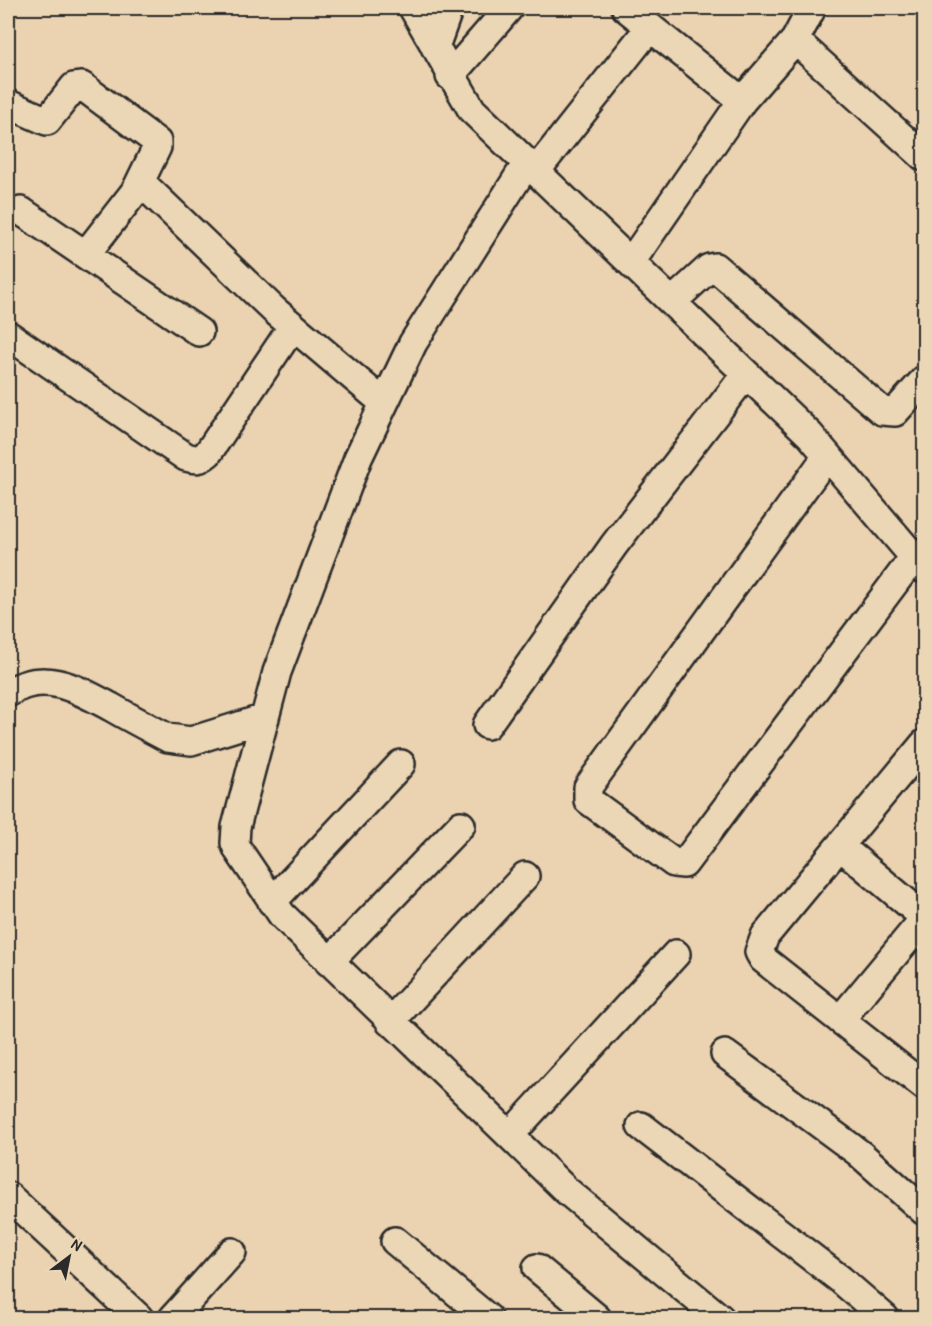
<svg xmlns="http://www.w3.org/2000/svg" width="932" height="1326" font-family="'Patrick Hand',sans-serif">
  <style>
    .lines { fill: none; stroke-linecap: round; stroke-linejoin: round }
    .street-casing { stroke: #2b2b2b; stroke-width: 32 }
    .street { stroke: #ebd7b5; stroke-width: 27 }
  </style>
  <rect width="100%" height="100%" fill="#ebd2b0"/>
  <filter id="ink" filterUnits="userSpaceOnUse"><feTurbulence type="fractalNoise" baseFrequency=".0167" numOctaves="2"/><feDisplacementMap in="SourceGraphic" scale="12" xChannelSelector="R" yChannelSelector="G"/><feConvolveMatrix kernelMatrix="1 2 1 2 8 2 1 2 1" color-interpolation-filters="sRGB"/></filter>
  <g filter="url(#ink)">
    <g class="lines">
      <defs>
        <path id="street" d="M 413,8 L 472,110 L 810,435 L 924,569
          M 626,8 L 742,101
          M 795,40 L 924,157
          M 435,47 L 449,8
          M 450,76 L 509,8
          M 8,104 L 47,121 L 74,87 L 82,86 L 157,142 L 157,147 L 136,190
          M 527,163 L 413,343 L 358,458 L 277,672 L 236,827 L 235,843 L 238,850 L 282,915 L 567,1191 L 720,1318
          M 536,171 L 650,27
          M 21,211 L 199,332
          M 86,254 L 136,190 L 147,188 L 274,310 L 384,403
          M 631,262 L 742,101 L 795,40 L 812,8
          M 672,302 L 709,268 L 715,267 L 882,411 L 895,412 L 924,380
          M 8,335 L 186,457 C 196,460 200,460 208,453 L 293,326
          M 827,456 L 588,787 L 588,800 L 674,863 L 684,864 L 914,557
          M 8,693 C 44,669 77,689 111,707 C 130,718 149,728 168,738 L 191,741 L 265,718
          M 487,725 L 614,545 L 746,374
          M 924,744 L 765,936 L 759,952 L 763,959 L 924,1086
          M 840,846 L 924,917
          M 272,902 L 401,764
          M 329,962 L 461,825
          M 840,1020 L 924,919
          M 390,1022 L 525,876
          M 725,1054 L 859,1153 L 924,1211
          M 641,1126 L 840,1279 L 885,1318
          M 510,1135 L 676,954
          M 8,1196 L 139,1318
          M 395,1241 L 488,1318
          M 537,1268 L 597,1318
          M 173,1318 L 232,1252"/>
      </defs>
      <use href="#street" class="street-casing"/>
      <use href="#street" class="street"/>
    </g>
  </g>
  <rect width="932" height="1326" fill="none" stroke="#ebd7b5" stroke-width="30"/>
  <rect x="15" y="15" width="902" height="1296" fill="none" stroke="#2b2b2b" stroke-width="2" filter="url(#ink)"/>
  <g transform="translate(69 1257) rotate(32)" stroke="#ebd7b5" stroke-width="4.5" paint-order="stroke">
  <path d="M0-4.5L10 22L0 15L-10 22Z" fill="#2b2b2b"/>
  <text y="-9" font-size="16" font-weight="bold" text-anchor="middle" fill="#2b2b2b">N</text>
  </g>
</svg>
